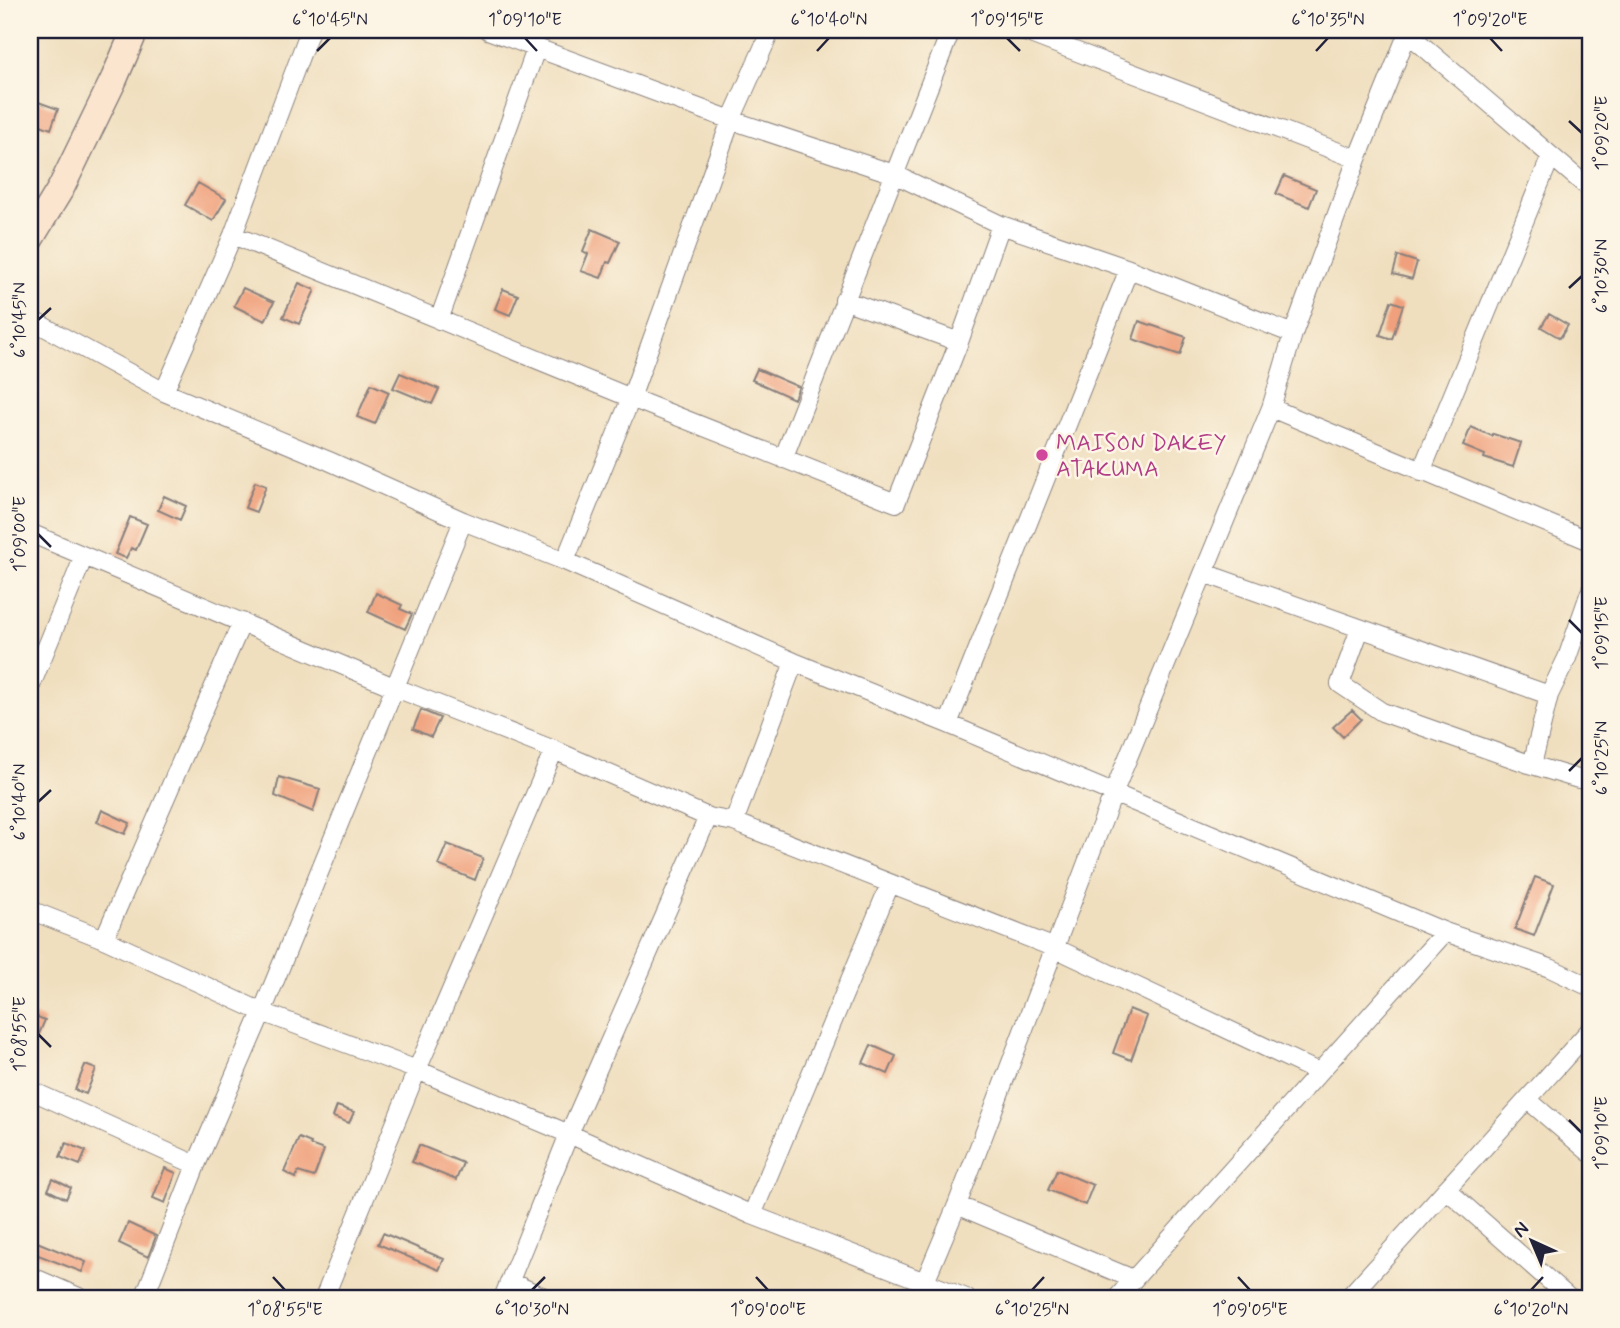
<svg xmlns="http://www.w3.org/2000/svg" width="1620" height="1328" font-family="Mynerve,sans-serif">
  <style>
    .building { fill: #f0a07c }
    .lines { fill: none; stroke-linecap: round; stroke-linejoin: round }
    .street-casing { stroke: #89807d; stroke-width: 20 }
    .secondary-casing { stroke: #89807d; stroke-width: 29 }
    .street { stroke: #fff; stroke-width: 18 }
    .secondary { stroke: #fbe5cf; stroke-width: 26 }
    .ticks { fill: none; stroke: #22223b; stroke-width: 2.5 }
    .hotel-dot { fill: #d1479c; stroke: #fcf5e5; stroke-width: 2.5 }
    .labels { text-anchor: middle; stroke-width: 5; stroke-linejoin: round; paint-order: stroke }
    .hotel-label { font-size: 23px; fill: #b23c85; stroke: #fcf5e5; text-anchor: start }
    .neatline { fill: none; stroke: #22223b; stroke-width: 2.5 }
    .ticks-label { font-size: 18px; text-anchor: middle; fill: #22223b }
  </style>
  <rect width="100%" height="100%" fill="#fcf5e5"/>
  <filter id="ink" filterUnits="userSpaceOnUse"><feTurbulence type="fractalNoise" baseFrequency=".0143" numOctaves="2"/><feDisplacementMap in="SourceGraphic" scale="14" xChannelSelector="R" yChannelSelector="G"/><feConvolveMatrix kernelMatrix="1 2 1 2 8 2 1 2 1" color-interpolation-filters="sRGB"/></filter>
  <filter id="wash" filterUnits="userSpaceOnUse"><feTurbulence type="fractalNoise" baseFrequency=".00686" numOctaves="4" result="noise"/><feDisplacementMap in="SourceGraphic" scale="28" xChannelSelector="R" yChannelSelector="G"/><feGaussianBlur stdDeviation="1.57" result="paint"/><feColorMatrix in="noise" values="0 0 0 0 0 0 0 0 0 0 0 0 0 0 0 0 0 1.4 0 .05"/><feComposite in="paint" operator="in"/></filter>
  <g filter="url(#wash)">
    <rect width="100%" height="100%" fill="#f0dfbf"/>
    <g id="blocks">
      <path class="building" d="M 30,99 L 58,109 L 51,129 L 30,121 Z
        M 1284,176 L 1316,189 L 1309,207 L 1276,194 Z
        M 198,183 L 226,199 L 213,221 L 185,205 Z
        M 592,229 L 620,241 L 610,263 L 607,262 L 601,278 L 581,271 L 588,254 L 583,251 Z
        M 1398,256 L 1417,262 L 1412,279 L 1393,274 Z
        M 299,283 L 315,290 L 299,324 L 283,317 Z
        M 243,288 L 274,302 L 265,321 L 234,306 Z
        M 503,289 L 518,295 L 510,315 L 495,309 Z
        M 1391,301 L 1403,305 L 1392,339 L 1380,335 Z
        M 1549,314 L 1568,325 L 1560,338 L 1541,327 Z
        M 1139,321 L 1186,337 L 1180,355 L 1133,339 Z
        M 757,369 L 799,387 L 794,399 L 752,380 Z
        M 400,373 L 439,389 L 432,404 L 393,388 Z
        M 371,384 L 389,392 L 375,424 L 357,417 Z
        M 1471,427 L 1492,436 L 1493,434 L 1521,443 L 1513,467 L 1484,458 L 1485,455 L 1463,446 Z
        M 255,482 L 266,486 L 256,512 L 245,508 Z
        M 164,496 L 186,506 L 180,520 L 158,510 Z
        M 130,517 L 147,524 L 136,550 L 131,548 L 126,558 L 115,554 Z
        M 376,593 L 402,605 L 400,609 L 412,614 L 405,629 L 368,612 Z
        M 421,710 L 440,718 L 431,737 L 413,729 Z
        M 1352,710 L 1361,719 L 1343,737 L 1333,727 Z
        M 279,777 L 320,789 L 313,812 L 275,796 Z
        M 102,810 L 130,823 L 125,834 L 97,822 Z
        M 447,844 L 483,858 L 475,880 L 438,865 Z
        M 1535,877 L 1554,884 L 1534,936 L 1515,929 Z
        M 1129,1009 L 1147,1016 L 1131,1060 L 1113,1053 Z
        M 30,1014 L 45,1020 L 30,1055 Z
        M 871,1045 L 896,1056 L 888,1074 L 863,1063 Z
        M 85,1065 L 96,1069 L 86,1094 L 75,1090 Z
        M 337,1106 L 354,1112 L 349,1123 L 333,1117 Z
        M 299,1138 L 311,1143 L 310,1145 L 324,1150 L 314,1177 L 298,1172 L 296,1178 L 284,1172 Z
        M 66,1143 L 86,1151 L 80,1165 L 60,1157 Z
        M 419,1145 L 463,1163 L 456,1180 L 412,1162 Z
        M 165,1168 L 176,1173 L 165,1203 L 153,1198 Z
        M 1057,1170 L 1093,1185 L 1085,1205 L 1048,1190 Z
        M 53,1179 L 71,1188 L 66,1199 L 48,1190 Z
        M 128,1223 L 156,1236 L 148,1257 L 119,1243 Z
        M 383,1233 L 444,1259 L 439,1270 L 378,1244 Z
        M 37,1242 L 86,1262 L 82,1272 L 33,1253 Z"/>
    </g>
  </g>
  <g filter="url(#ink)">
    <use href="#blocks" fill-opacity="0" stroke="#89807d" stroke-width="2"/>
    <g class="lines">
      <defs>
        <path id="street" d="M 488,30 L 731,120 L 894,174 L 1001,225 L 1129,269 L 1293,334
          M 1020,30 L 1357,159
          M 1404,30 L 1590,189
          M 233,235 L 631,398 L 896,503 L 959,342 L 1001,225
          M 844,300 L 959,342
          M 30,319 L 164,392 L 329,461 L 463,521 L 565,561 L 794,662 L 948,724 L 1445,932 L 1550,968 L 1590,987
          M 439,320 L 536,49
          M 164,392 L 233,235 L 310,30
          M 1271,408 L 1590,541
          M 783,459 L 951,30
          M 1421,472 L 1551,156
          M 30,533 L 396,688 L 554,750 L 708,817 L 734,822 L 1055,948 L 1318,1072
          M 565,561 L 631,398 L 731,120 L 771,30
          M 1204,573 L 1549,695
          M 1360,629 L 1340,684 L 1382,712 L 1532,765 L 1578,779 L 1590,779
          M 30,688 L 84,556
          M 948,724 L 1129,269
          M 1532,765 L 1549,695 L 1567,658 L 1590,592
          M 734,822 L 794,662
          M 30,910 L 104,939 L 262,1012 L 417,1070 L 569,1134 L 752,1215 L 966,1298
          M 104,939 L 242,622
          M 30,1090 L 196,1165
          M 1528,1100 L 1590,1153
          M 1446,1189 L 1569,1298
          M 957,1205 L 1133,1279
          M 752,1215 L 890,884
          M 30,1276 L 81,1298
          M 510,1282 L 546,1298
          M 144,1298 L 196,1165 L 262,1012 L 463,521
          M 324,1298 L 417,1070 L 554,750
          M 503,1298 L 569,1134 L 708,817
          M 918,1298 L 957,1205 L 1113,794 L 1271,408 L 1293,334 L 1357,159 L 1409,30
          M 1117,1298 L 1445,932
          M 1348,1298 L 1590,1030"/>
        <path id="secondary" d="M 30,239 L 61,188 L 114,79 L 135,30"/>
      </defs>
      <use href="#street" class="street-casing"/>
      <use href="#secondary" class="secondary-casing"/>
      <use href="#street" class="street"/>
      <use href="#secondary" class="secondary"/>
    </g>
  </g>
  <path class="ticks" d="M 525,38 L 537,51M 1007,38 L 1020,51M 1490,38 L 1502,51M 317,51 L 330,38M 817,51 L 829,38M 1316,51 L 1328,38M 1569,121 L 1582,133M 1569,288 L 1582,276M 38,320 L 51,308M 38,534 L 51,547M 1569,620 L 1582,633M 1569,771 L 1582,758M 38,802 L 51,790M 38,1034 L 51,1047M 1569,1120 L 1582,1133M 273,1277 L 285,1290M 756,1277 L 768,1290M 1238,1277 L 1250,1290M 532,1290 L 545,1277M 1032,1290 L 1044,1277M 1531,1290 L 1543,1277"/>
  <circle class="hotel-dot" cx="1042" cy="455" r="7"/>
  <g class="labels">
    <g class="hotel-label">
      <text x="1056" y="450">MAISON DAKEY<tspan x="1056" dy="26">ATAKUMA</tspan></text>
    </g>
  </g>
  <rect width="1620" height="1328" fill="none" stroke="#fcf5e5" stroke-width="77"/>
  <g transform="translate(1532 1241) rotate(316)" stroke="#fcf5e5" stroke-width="5" paint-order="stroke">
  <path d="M0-5L12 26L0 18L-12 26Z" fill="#22223b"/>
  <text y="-10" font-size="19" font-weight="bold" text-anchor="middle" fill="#22223b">N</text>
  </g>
  <rect x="38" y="38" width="1544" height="1252" class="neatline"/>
  <g class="ticks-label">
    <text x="330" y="25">6°10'45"N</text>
    <text x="525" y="25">1°09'10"E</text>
    <text x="829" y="25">6°10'40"N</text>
    <text x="1007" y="25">1°09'15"E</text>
    <text x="1328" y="25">6°10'35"N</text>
    <text x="1490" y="25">1°09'20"E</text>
    <text transform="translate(1601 133) rotate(-90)" y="6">1°09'20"E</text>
    <text transform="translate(1601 276) rotate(-90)" y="6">6°10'30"N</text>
    <text transform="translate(19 320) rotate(-90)" y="6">6°10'45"N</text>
    <text transform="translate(19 534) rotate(-90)" y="6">1°09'00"E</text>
    <text transform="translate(1601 633) rotate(-90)" y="6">1°09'15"E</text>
    <text transform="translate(1601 758) rotate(-90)" y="6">6°10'25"N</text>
    <text transform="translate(19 802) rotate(-90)" y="6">6°10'40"N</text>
    <text transform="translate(19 1034) rotate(-90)" y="6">1°08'55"E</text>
    <text transform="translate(1601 1133) rotate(-90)" y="6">1°09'10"E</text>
    <text x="285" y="1315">1°08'55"E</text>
    <text x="532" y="1315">6°10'30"N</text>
    <text x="768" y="1315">1°09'00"E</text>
    <text x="1032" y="1315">6°10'25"N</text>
    <text x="1250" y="1315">1°09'05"E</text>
    <text x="1531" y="1315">6°10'20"N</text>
  </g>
</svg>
